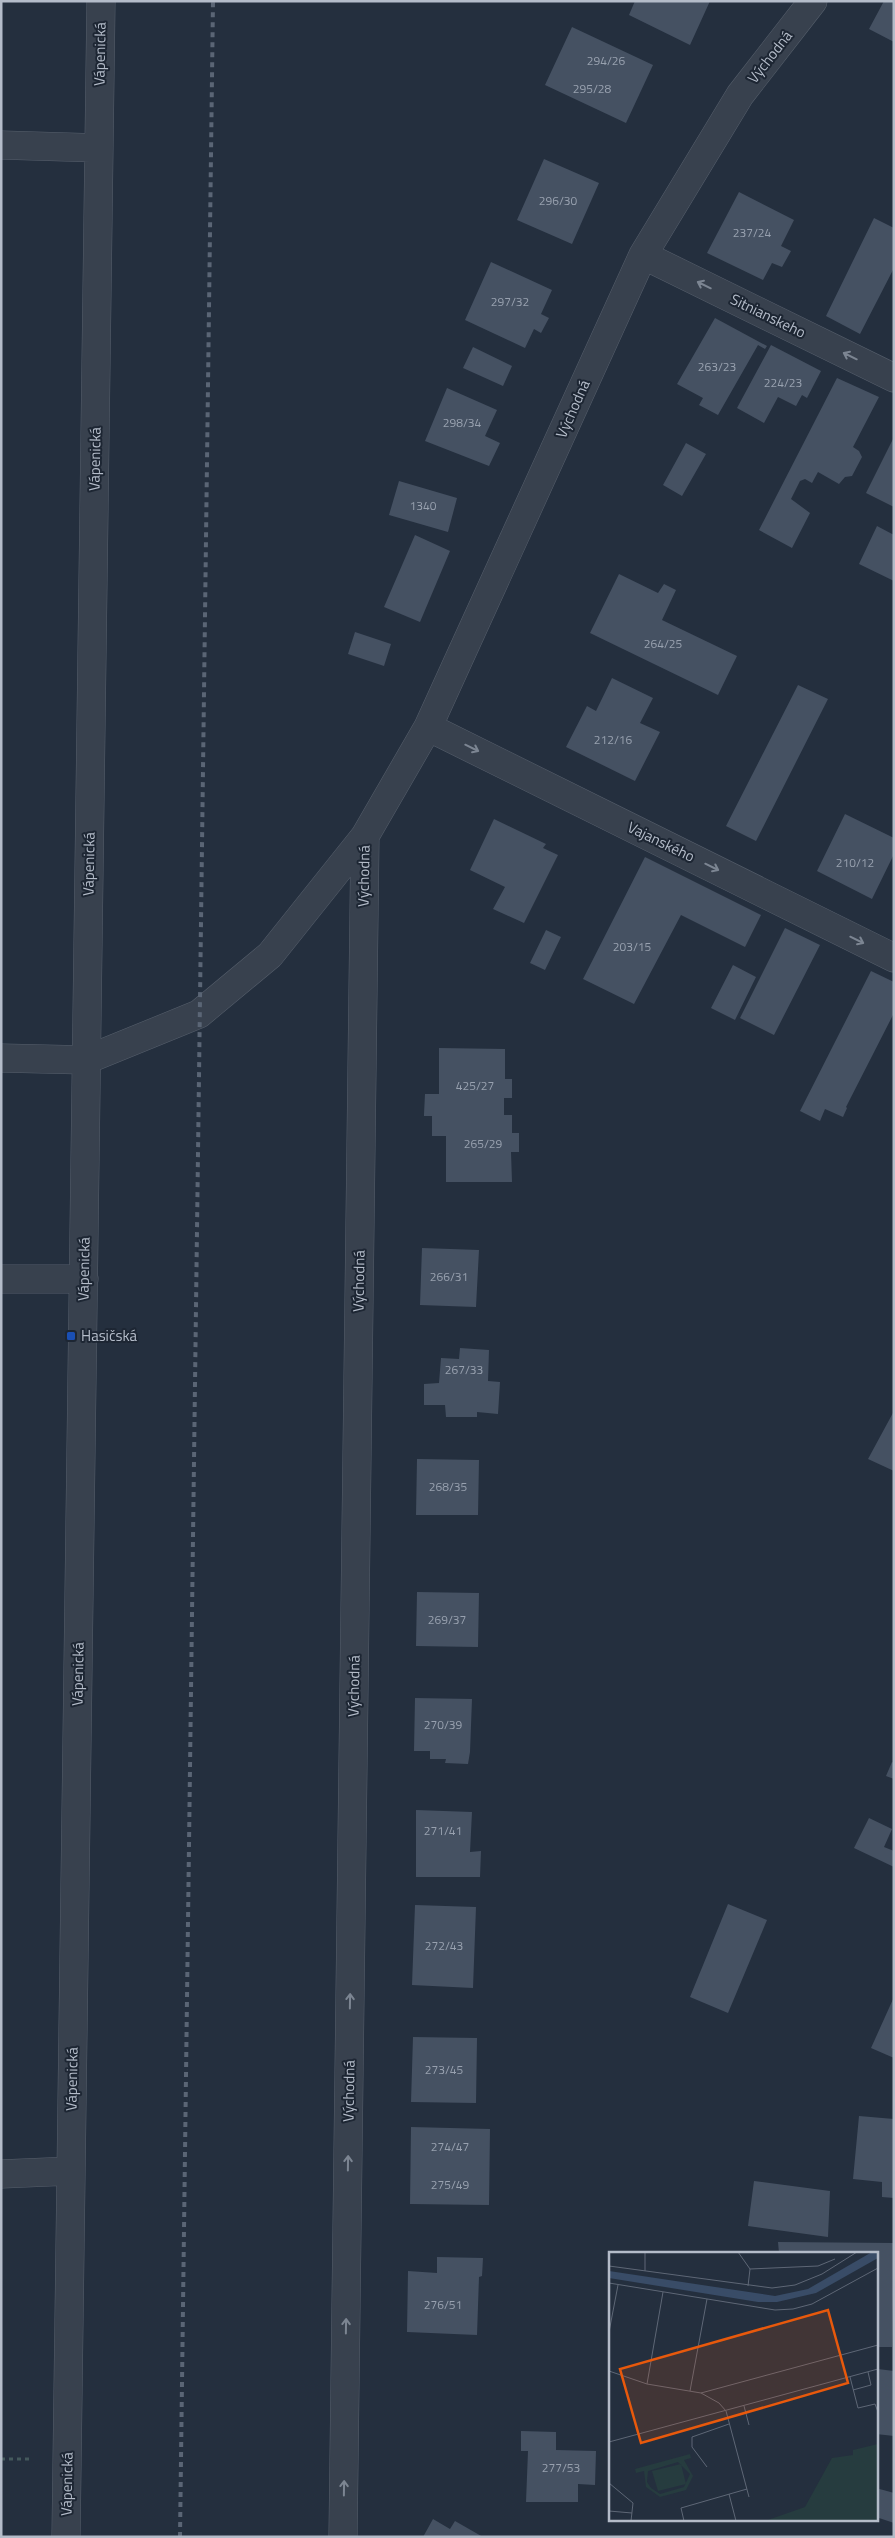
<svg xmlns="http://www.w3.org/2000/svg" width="895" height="2538" font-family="'Titillium Web',sans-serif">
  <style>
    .building { fill: #455162 }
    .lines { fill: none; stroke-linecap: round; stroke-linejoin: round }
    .minor-casing { stroke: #565f6c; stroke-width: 29 }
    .path { stroke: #44595c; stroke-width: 3; stroke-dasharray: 4 4; stroke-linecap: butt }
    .minor { stroke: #38414e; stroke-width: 28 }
    .rail { stroke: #5a6575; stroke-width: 4; stroke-dasharray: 5 5; stroke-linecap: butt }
    .oneway { stroke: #7c8592 }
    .transit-dot { fill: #1a4fb4; stroke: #1d2633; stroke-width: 2 }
    .labels { text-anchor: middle; stroke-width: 4; stroke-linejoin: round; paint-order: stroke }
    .number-label { font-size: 12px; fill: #98a1af }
    .street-label { font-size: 15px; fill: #b4bcc9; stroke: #1d2633 }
    .poi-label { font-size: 15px; fill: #b4bcc9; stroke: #1d2633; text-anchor: start }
    .inset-road { fill: none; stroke: #5e6776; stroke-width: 1 }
    .view { fill: #e8590c; fill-opacity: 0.15; stroke: #e8590c; stroke-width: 2.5 }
    .inset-edge { fill: none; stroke: #b4bcc9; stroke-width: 2.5 }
  </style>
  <rect width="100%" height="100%" fill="#242f3e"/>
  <path class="building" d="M 635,1 L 710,1 L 690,45 L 629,15 Z
    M 884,1 L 894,1 L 894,42 L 869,29 Z
    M 572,27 L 653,65 L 626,123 L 545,85 Z
    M 544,159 L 599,183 L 572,244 L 517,220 Z
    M 739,192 L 794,220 L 781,246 L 791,251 L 782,267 L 772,263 L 763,280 L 707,253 Z
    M 874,218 L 894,228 L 894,268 L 860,334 L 826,316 Z
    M 491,262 L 552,290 L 541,314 L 549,318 L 541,333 L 534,329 L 525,348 L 465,320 Z
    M 715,318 L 767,346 L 765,349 L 758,345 L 718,415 L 699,405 L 703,398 L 677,384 Z
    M 771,345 L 821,371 L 807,398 L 802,395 L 796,406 L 778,397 L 764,423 L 737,408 Z
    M 473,347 L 512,366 L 503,386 L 463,368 Z
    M 837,378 L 879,397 L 853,447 L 859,451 L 862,457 L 852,476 L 845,477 L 839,484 L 818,472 L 812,483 L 805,479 L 800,481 L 791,499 L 810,513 L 792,548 L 759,530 Z
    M 447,388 L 497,410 L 485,436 L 500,443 L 489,466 L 425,441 Z
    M 894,437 L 894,507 L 866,493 Z
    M 686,443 L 706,454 L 682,496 L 663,485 Z
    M 399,481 L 457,498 L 448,532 L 389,515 Z
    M 877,526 L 894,535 L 894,581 L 859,564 Z
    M 415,535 L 450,551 L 420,622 L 384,607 Z
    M 619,574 L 658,593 L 664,584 L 676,590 L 662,620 L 737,656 L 718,695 L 590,633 Z
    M 355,632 L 391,644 L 384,666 L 348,654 Z
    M 612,678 L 653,698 L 640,723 L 660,732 L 635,781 L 566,747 L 587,706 L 596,711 Z
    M 798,685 L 828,699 L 756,841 L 726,826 Z
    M 845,814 L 894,838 L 894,854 L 872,899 L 817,871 Z
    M 494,819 L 546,844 L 543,848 L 558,855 L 524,923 L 493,909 L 505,887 L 470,870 Z
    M 645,857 L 761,915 L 745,947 L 681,915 L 634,1004 L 583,979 Z
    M 785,928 L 820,945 L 774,1035 L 740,1018 Z
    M 546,930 L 561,937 L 545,970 L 530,963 Z
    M 733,965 L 756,977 L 735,1020 L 711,1008 Z
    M 871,971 L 894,982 L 894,1013 L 846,1107 L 847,1108 L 843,1117 L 825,1109 L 820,1121 L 800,1111 Z
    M 439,1048 L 505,1049 L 505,1079 L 512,1079 L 512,1098 L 504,1098 L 504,1115 L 512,1115 L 512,1133 L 519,1133 L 519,1152 L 511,1152 L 512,1182 L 446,1182 L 446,1136 L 432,1136 L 432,1116 L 424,1116 L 424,1114 L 425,1094 L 439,1094 Z
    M 422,1248 L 479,1250 L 476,1307 L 420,1305 Z
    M 460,1348 L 489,1350 L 488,1381 L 500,1382 L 498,1414 L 477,1412 L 477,1417 L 446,1417 L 445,1405 L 424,1405 L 424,1384 L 439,1383 L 441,1358 L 459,1359 Z
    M 894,1411 L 894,1471 L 868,1459 Z
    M 417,1459 L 479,1460 L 478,1515 L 416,1515 Z
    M 417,1592 L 479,1593 L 478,1647 L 416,1646 Z
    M 415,1698 L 472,1699 L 470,1752 L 468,1764 L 445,1763 L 446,1759 L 430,1759 L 430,1751 L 414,1751 Z
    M 892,1762 L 894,1763 L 894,1779 L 886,1776 Z
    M 416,1810 L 472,1812 L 470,1852 L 481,1851 L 480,1877 L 416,1877 Z
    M 869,1818 L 892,1829 L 884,1847 L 894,1851 L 894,1867 L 854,1848 Z
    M 728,1904 L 767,1920 L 728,2013 L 690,1997 Z
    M 415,1905 L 476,1907 L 473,1988 L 412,1985 Z
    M 894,1997 L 894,2058 L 871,2048 Z
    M 413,2037 L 477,2038 L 476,2103 L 411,2102 Z
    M 859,2116 L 894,2119 L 894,2198 L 882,2197 L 882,2182 L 853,2179 Z
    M 411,2127 L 490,2129 L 489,2205 L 410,2204 Z
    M 754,2181 L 830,2191 L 828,2237 L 748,2226 Z
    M 778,2242 L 894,2243 L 892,2347 L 876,2347 L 876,2253 L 779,2253 Z
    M 437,2257 L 483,2258 L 482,2276 L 479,2277 L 477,2335 L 407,2332 L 408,2271 L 437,2273 Z
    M 878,2369 L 894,2371 L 894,2436 L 876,2434 Z
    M 521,2431 L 556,2432 L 556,2450 L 596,2451 L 595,2485 L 578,2484 L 578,2502 L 526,2502 L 528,2451 L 521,2451 Z
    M 876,2488 L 894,2493 L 894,2523 L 876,2517 Z
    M 433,2519 L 450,2529 L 455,2521 L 483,2537 L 423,2537 Z"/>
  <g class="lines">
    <defs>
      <path id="minor" d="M 1,145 L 99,148
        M 643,255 L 894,378
        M 428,727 L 894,958
        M 1,1058 L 86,1060 L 199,1014 L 270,955 L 365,836 L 428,727 L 643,255 L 740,95 L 813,1
        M 1,1279 L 84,1279
        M 1,2174 L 71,2171
        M 66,2537 L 101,1
        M 343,2537 L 365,836"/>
    </defs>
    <use href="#minor" class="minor-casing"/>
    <path class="path" d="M 1,2459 L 31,2459"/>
    <use href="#minor" class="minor"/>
    <path class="rail" d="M 180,2537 L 213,1"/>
  </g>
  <defs><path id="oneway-shaft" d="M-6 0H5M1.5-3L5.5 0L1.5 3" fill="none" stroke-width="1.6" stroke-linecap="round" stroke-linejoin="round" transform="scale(1.25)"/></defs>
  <g class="oneway">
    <use href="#oneway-shaft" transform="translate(704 285) rotate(-154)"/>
    <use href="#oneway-shaft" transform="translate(850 356) rotate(-154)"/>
    <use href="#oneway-shaft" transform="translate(472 748) rotate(26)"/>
    <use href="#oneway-shaft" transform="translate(712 867) rotate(26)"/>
    <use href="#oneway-shaft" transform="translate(857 940) rotate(26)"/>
    <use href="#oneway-shaft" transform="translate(350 2001) rotate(-89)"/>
    <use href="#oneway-shaft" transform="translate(348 2163) rotate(-89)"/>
    <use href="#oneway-shaft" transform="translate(346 2326) rotate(-89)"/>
    <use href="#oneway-shaft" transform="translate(344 2488) rotate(-89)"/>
  </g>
  <rect class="transit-dot" x="66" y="1331" width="10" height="10" rx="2.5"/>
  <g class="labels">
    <g class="number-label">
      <text x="606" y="65">294/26</text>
      <text x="592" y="93">295/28</text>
      <text x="558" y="205">296/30</text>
      <text x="752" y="237">237/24</text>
      <text x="510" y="306">297/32</text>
      <text x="717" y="371">263/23</text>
      <text x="783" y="387">224/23</text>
      <text x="462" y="427">298/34</text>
      <text x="423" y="510">1340</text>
      <text x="663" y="648">264/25</text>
      <text x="613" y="744">212/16</text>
      <text x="855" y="867">210/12</text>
      <text x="632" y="951">203/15</text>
      <text x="475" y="1090">425/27</text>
      <text x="483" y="1148">265/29</text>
      <text x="449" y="1281">266/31</text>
      <text x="464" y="1374">267/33</text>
      <text x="448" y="1491">268/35</text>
      <text x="447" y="1624">269/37</text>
      <text x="443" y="1729">270/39</text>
      <text x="443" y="1835">271/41</text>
      <text x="444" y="1950">272/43</text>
      <text x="444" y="2074">273/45</text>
      <text x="450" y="2151">274/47</text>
      <text x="450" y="2189">275/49</text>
      <text x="443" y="2309">276/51</text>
      <text x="561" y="2472">277/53</text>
    </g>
    <g class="street-label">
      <text transform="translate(100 54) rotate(-89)" y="5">Vápenická</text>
      <text transform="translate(770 57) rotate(-52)" y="5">Východná</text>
      <text transform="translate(768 316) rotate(26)" y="5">Sitnianskeho</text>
      <text transform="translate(573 409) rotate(-66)" y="5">Východná</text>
      <text transform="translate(95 459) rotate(-89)" y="5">Vápenická</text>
      <text transform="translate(661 842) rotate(26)" y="5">Vajanského</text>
      <text transform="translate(89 864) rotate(-89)" y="5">Vápenická</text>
      <text transform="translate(364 876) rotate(-89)" y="5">Východná</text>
      <text transform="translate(84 1269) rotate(-89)" y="5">Vápenická</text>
      <text transform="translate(359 1281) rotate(-89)" y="5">Východná</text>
      <text transform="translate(78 1674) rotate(-89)" y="5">Vápenická</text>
      <text transform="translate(354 1686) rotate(-89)" y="5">Východná</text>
      <text transform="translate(72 2079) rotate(-89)" y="5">Vápenická</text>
      <text transform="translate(349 2091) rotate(-89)" y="5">Východná</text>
      <text transform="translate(67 2484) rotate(-89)" y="5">Vápenická</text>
    </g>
    <g class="poi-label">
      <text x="81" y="1341">Hasičská</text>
    </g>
  </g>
  <g transform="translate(609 2252)">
    <rect width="269" height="269" fill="#242f3e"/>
    <path d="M 269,192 L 269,269 L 156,269 L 196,255 L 223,206 L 244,203 L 244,198 ZM 81,202 L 82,206 L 75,208 L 84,224 L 77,238 L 51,245 L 37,235 L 35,219 L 27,221 L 26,217 ZM 69,210 L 81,222 L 75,235 L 51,242 L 42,236 L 38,230 L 39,219 ZM 72,212 L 77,232 L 49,239 L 43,219 Z" fill="#263c3f" fill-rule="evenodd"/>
    <path d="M 263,0 L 269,0 L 269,6 L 207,41 L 168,50 L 149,50 L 0,26 L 0,19 L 166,44 L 199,37 Z" fill="#394c67"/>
    <path class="inset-road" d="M 36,0 L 36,19M 129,0 L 141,17 L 139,34M 0,14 L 163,36 L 186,33 L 213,22 L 248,0M 141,17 L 209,14 L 226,7M 0,31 L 166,58 L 184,57 L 203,52 L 269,16M 0,80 L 9,33M 0,119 L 38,132 L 92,141 L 110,151 L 117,159 L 140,245M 241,125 L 249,156 L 266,152 L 269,160M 38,132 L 54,40M 244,138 L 262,133 L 259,120M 81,139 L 98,47M 92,141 L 269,93M 135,154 L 140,173M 0,190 L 269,117M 98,215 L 83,195 L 83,185 L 120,172M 0,231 L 24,251 L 22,269M 120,242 L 127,269M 0,259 L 23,261M 75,269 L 72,256 L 138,237"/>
    <path class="view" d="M 219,58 L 239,131 L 32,191 L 11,117 Z"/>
    <rect width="269" height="269" class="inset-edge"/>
  </g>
  <rect width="895" height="2538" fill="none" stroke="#b4bcc9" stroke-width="5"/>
</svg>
